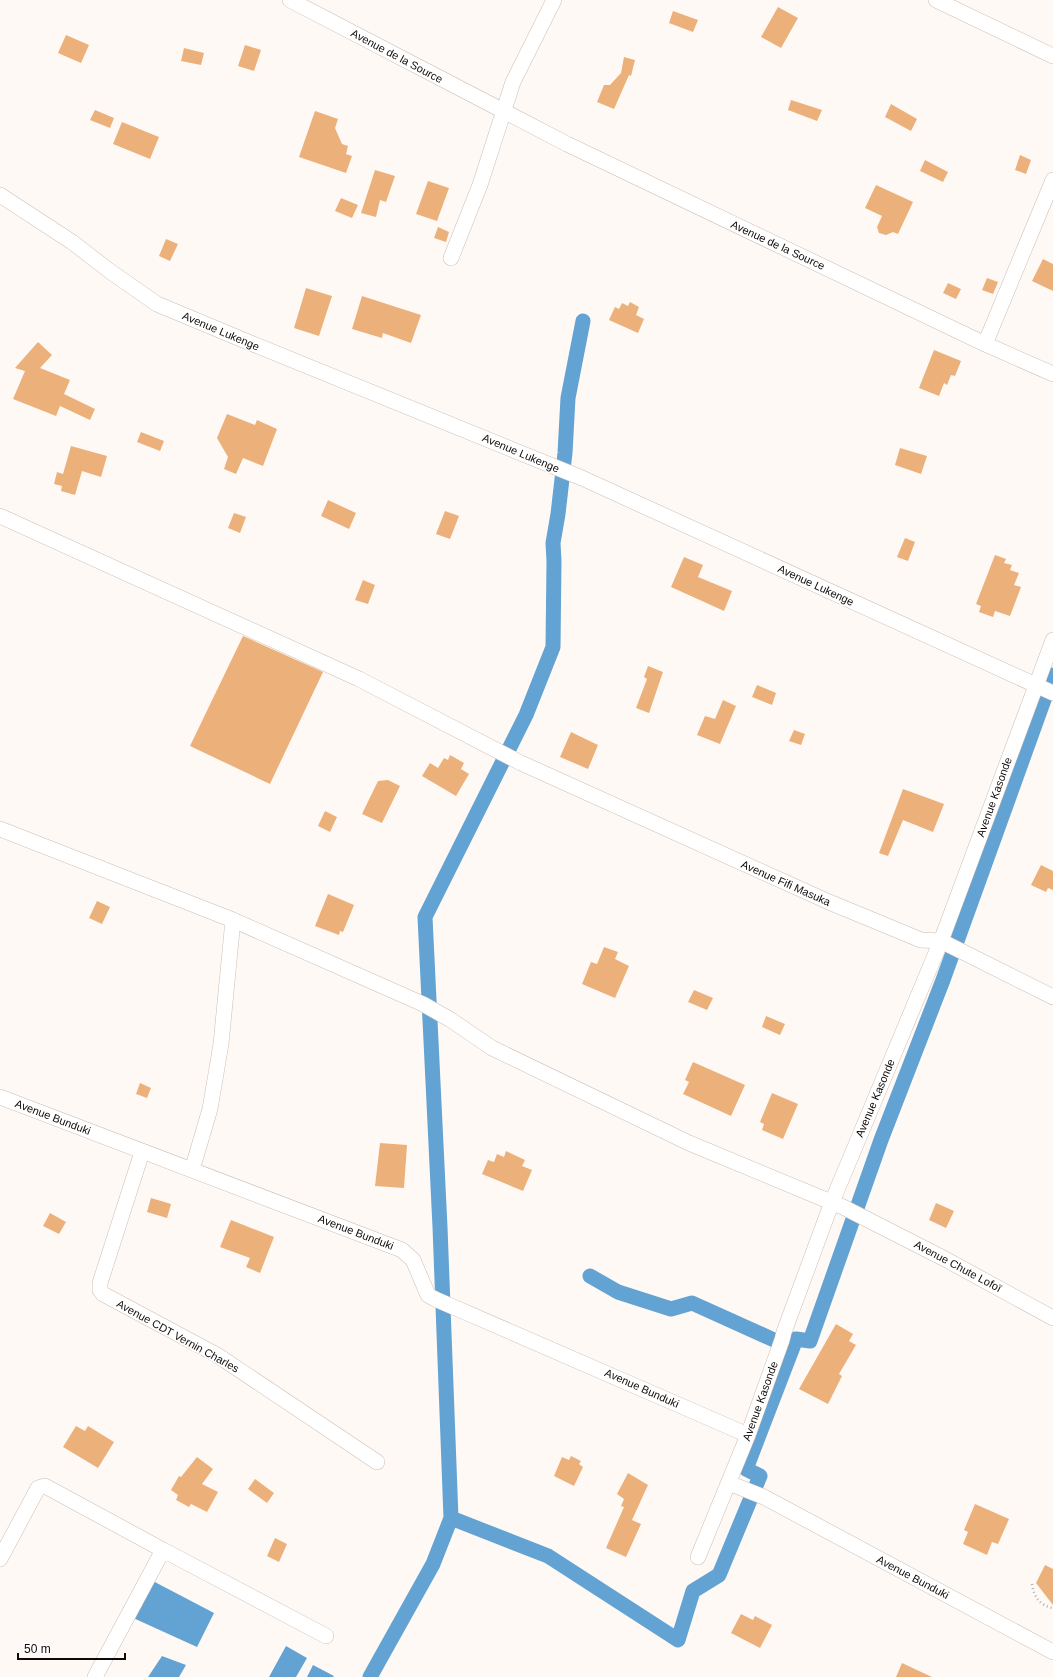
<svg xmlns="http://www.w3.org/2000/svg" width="1053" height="1677" font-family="Helvetica,sans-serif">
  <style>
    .water { fill: #62a3d4 }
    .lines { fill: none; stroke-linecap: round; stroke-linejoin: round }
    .canal { stroke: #62a3d4; stroke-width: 15 }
    .building { fill: #ecb07b }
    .minor-casing { stroke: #ccbeb5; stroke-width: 16 }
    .path { stroke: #b3adaa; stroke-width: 2.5; stroke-dasharray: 1 3; stroke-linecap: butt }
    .minor { stroke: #fff; stroke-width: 15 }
    .labels { text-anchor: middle; stroke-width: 3.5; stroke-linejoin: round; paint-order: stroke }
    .street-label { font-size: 11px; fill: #0f0a08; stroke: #fff }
  </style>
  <rect width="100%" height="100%" fill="#fff9f5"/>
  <path class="water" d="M 151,1580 L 214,1613 L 197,1647 L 131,1617 Z
    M 286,1646 L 307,1658 L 296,1677 L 269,1677 Z
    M 162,1656 L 186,1665 L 179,1677 L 148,1677 Z
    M 313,1665 L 334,1676 L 333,1677 L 307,1677 Z"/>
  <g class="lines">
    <path class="canal" d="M 590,1276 L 618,1292 L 671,1309 L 692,1303 L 774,1340 L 793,1340
      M 451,1518 L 548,1556 L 678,1640 L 693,1591 L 719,1575 L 760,1476 L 746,1469 L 796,1339 L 810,1341 L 881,1140 L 943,980 L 1053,675
      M 370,1677 L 433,1564 L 451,1518 L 440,1227 L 425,917 L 526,715 L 553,647 L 554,561 L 553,543 L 558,514 L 565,453 L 568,398 L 583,321"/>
  </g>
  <path class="building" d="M 778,7 L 798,18 L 781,48 L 761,37 Z
    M 673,11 L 698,20 L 693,32 L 669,23 Z
    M 66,35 L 89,45 L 81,63 L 58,53 Z
    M 245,45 L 261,50 L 254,71 L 238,66 Z
    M 184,48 L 204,53 L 201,65 L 181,61 Z
    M 624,57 L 635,60 L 631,76 L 629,75 L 614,109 L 597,102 L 604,85 L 610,85 L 621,73 Z
    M 791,100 L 822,110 L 817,121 L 788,110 Z
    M 891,104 L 917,119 L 911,131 L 885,117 Z
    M 95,110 L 114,118 L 110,128 L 90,120 Z
    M 315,111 L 338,119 L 335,128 L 342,144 L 348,146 L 346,154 L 352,156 L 346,173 L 299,157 Z
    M 122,122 L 159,137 L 150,159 L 113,144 Z
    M 1020,155 L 1031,160 L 1026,174 L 1015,170 Z
    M 925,160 L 948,172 L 943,182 L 920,171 Z
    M 375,170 L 395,176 L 386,202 L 380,200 L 376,217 L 361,213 Z
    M 428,181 L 449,188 L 437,221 L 416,214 Z
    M 876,185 L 913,202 L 898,234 L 893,232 L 886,235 L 879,233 L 877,227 L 882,216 L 865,208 Z
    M 341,198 L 358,205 L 352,218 L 335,211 Z
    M 438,227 L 449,232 L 446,242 L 434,238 Z
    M 166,239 L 178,244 L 170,261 L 159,256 Z
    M 1043,259 L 1053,264 L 1053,291 L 1032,281 Z
    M 987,278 L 998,282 L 993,294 L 982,290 Z
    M 948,283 L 961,289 L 956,299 L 943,293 Z
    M 306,288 L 332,296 L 319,336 L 294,328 Z
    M 362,296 L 421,315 L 411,343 L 383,333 L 382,338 L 352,329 Z
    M 630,302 L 639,307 L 636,315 L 644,319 L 638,333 L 609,320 L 615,307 L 619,309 L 622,303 L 628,306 Z
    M 38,342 L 52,355 L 40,368 L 70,380 L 64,394 L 95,409 L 90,420 L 60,406 L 56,416 L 13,399 L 25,371 L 15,368 Z
    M 934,350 L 961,361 L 955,376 L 951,375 L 947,385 L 944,383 L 939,396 L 919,388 Z
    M 227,414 L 255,425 L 257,420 L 277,429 L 263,466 L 243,458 L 236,474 L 224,469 L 228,457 L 217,438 Z
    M 141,432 L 164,441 L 160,451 L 137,442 Z
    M 71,446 L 107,456 L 101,477 L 82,471 L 75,495 L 61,491 L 62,486 L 54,484 L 57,472 L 63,474 Z
    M 900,448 L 927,456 L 921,474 L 895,465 Z
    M 328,500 L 356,513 L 349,529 L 321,516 Z
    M 445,511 L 459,516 L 450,539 L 436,534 Z
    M 234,513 L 246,517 L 240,533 L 228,528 Z
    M 905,538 L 915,542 L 908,561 L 897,557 Z
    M 995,555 L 1006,559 L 1004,563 L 1012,565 L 1010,570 L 1019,573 L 1014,585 L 1021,587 L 1010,616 L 995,611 L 993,617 L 979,612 L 981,606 L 976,604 Z
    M 684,557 L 703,565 L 698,577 L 732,591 L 724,611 L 671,587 Z
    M 363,580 L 375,585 L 368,604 L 355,600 Z
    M 243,636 L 323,672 L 270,784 L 190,746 Z
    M 648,666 L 663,672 L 649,713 L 636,708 L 647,679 L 644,677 Z
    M 757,685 L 776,693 L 772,705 L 752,697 Z
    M 723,700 L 736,706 L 720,744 L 697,735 L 705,716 L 715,719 Z
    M 794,730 L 805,734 L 801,745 L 789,741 Z
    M 571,732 L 598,745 L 588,769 L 560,757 Z
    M 450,755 L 464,763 L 461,769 L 469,774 L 456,796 L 422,776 L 430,763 L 438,768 L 444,758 L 448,760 Z
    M 388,780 L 400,786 L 382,823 L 362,814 L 378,781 Z
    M 903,789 L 944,804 L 933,832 L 903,820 L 888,856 L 879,853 Z
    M 325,811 L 337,817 L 330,832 L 318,826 Z
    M 1041,865 L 1053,871 L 1053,890 L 1048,888 L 1046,892 L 1031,885 Z
    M 328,894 L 354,905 L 343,932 L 340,931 L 339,935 L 315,926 Z
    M 97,901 L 110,907 L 102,924 L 89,918 Z
    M 604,947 L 618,952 L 615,959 L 629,966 L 615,998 L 582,984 L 591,962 L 597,964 Z
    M 694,990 L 713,998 L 707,1010 L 688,1002 Z
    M 766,1016 L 785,1024 L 780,1035 L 762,1027 Z
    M 693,1062 L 745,1085 L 731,1116 L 683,1094 L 689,1082 L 685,1080 Z
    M 140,1083 L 151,1088 L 147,1098 L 136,1094 Z
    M 772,1093 L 798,1104 L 783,1139 L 762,1130 L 764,1124 L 760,1122 Z
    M 380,1143 L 407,1145 L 404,1188 L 375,1186 Z
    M 506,1151 L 525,1160 L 522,1166 L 532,1170 L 523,1191 L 482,1174 L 488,1160 L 494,1162 L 497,1154 L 504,1157 Z
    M 151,1198 L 171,1204 L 167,1218 L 147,1212 Z
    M 936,1203 L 954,1211 L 946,1228 L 929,1220 Z
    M 50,1213 L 66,1222 L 59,1234 L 43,1226 Z
    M 231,1220 L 274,1237 L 260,1273 L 246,1267 L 250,1258 L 220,1247 Z
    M 836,1324 L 853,1334 L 849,1341 L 856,1345 L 839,1374 L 842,1376 L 828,1404 L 799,1389 Z
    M 76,1426 L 85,1431 L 88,1426 L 114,1442 L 98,1468 L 63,1447 Z
    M 571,1456 L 581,1461 L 579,1464 L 583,1467 L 574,1486 L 554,1476 L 562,1457 L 569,1460 Z
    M 197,1457 L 213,1469 L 202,1484 L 218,1492 L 207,1512 L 191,1504 L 189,1507 L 176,1500 L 178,1495 L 171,1490 L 179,1476 L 181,1477 Z
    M 628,1473 L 648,1485 L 632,1520 L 641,1524 L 626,1557 L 606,1548 L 624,1507 L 621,1506 L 624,1499 L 617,1494 Z
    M 255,1479 L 274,1493 L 267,1503 L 248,1489 Z
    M 975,1504 L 1009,1519 L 998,1544 L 992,1542 L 987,1555 L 963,1544 L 968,1532 L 964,1530 Z
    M 275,1538 L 287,1544 L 279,1562 L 267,1556 Z
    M 1045,1565 L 1053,1569 L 1053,1605 L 1036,1583 Z
    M 741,1614 L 753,1620 L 755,1616 L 772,1625 L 760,1648 L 731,1633 Z
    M 902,1663 L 932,1677 L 896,1677 Z"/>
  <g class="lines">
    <defs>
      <path id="minor" d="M 290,0 L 567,144 L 985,344 L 1053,374
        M 936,0 L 1053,56
        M 0,195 L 72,242 L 111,272 L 157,304 L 248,342 L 582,478 L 1053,693
        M 451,258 L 480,185 L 513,82 L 554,0
        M 985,344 L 1053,180
        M 0,516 L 359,679 L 521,763 L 829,902 L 921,940 L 941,941 L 1053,997
        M 0,829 L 233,920 L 423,1004 L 451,1020 L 492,1048 L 689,1143 L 843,1207 L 945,1259 L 1053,1318
        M 0,1097 L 402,1250 L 413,1260 L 428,1295 L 435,1299 L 748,1435
        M 142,1152 L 100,1283 L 100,1290 L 103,1294 L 217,1355 L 377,1462
        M 192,1170 L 210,1109 L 221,1044 L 233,920
        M 729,1483 L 764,1497 L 1053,1652
        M 163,1550 L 326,1636
        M 698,1557 L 748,1435 L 782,1340 L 784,1332 L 832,1202 L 941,941 L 1053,640
        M 0,1559 L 38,1488 L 45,1486 L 163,1550 L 95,1677"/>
    </defs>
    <use href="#minor" class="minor-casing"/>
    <path class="path" d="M 1032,1584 C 1034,1597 1039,1605 1053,1608"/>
    <use href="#minor" class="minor"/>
  </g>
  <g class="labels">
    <g class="street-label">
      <text transform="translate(397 56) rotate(28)" y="4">Avenue de la Source</text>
      <text transform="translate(778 245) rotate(25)" y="4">Avenue de la Source</text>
      <text transform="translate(221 331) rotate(23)" y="4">Avenue Lukenge</text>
      <text transform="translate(521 453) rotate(23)" y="4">Avenue Lukenge</text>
      <text transform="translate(816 585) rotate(25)" y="4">Avenue Lukenge</text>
      <text transform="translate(994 797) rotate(-70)" y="4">Avenue Kasonde</text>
      <text transform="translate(786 883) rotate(24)" y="4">Avenue Fifi Masuka</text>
      <text transform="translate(875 1098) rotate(-67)" y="4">Avenue Kasonde</text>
      <text transform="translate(53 1117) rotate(21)" y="4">Avenue Bunduki</text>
      <text transform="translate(356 1232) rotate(21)" y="4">Avenue Bunduki</text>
      <text transform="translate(958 1266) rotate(28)" y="4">Avenue Chute Lofoï</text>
      <text transform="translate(178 1336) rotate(29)" y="4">Avenue CDT Vernin Charles</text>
      <text transform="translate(642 1388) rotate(24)" y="4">Avenue Bunduki</text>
      <text transform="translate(760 1401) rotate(-70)" y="4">Avenue Kasonde</text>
      <text transform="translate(913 1577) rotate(28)" y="4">Avenue Bunduki</text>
    </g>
  </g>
  <path d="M18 1653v6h107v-6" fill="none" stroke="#0f0a08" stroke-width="2"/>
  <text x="24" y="1653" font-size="12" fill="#0f0a08" stroke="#ffffff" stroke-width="3" paint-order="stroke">50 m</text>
</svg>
